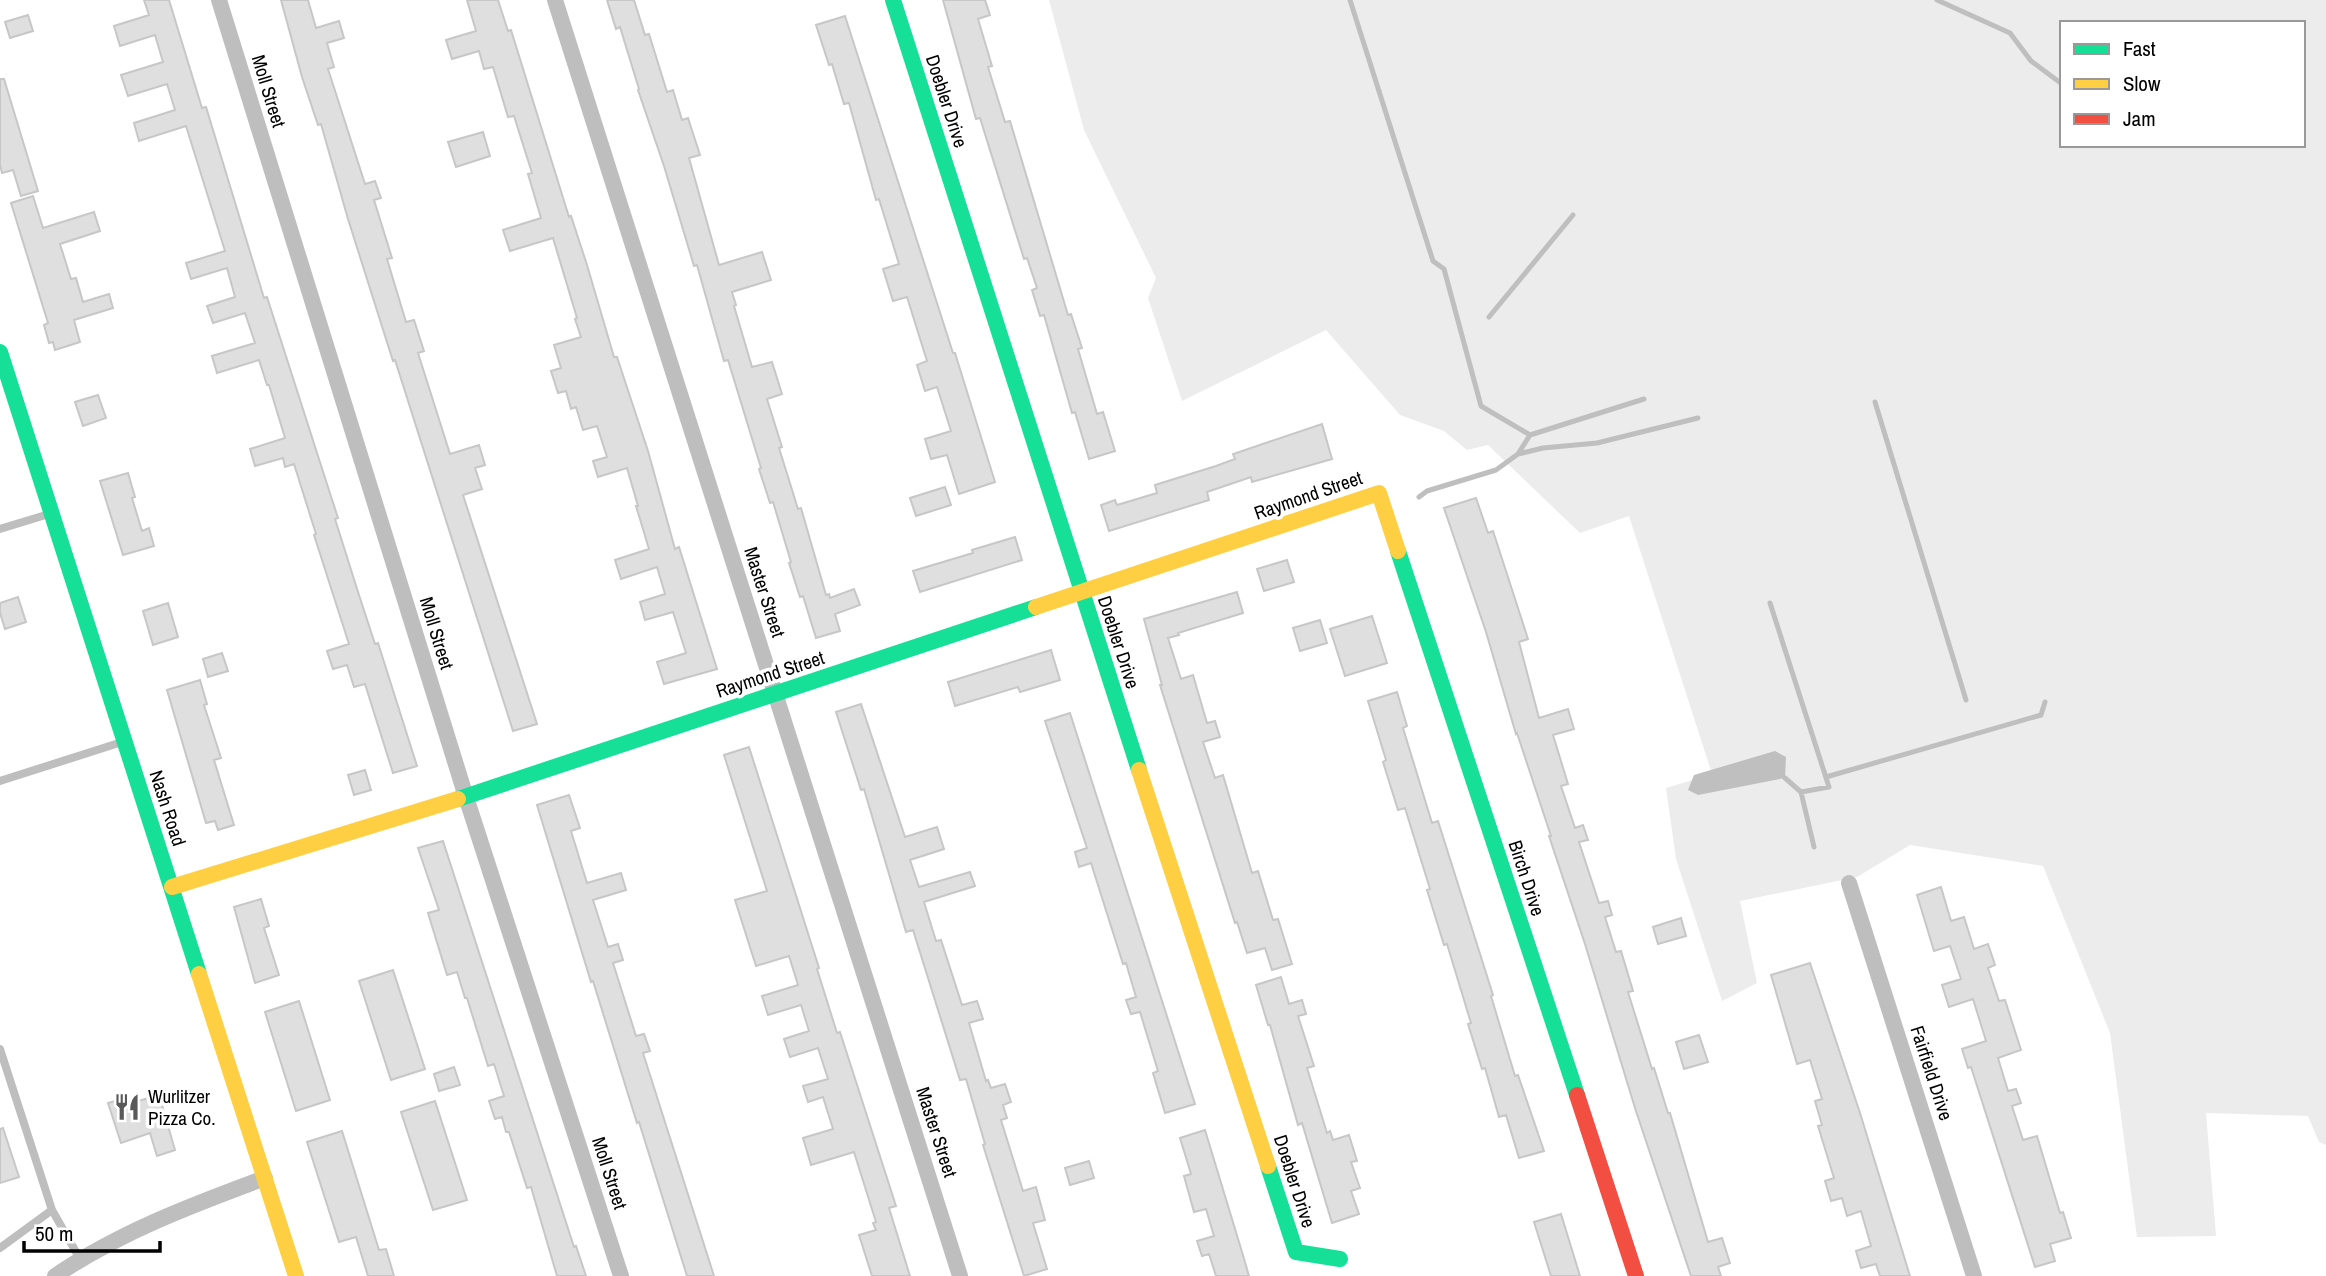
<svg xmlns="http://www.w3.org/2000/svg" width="2326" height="1276" font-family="'Archivo Narrow',sans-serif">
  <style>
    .green { fill: #ececec; fill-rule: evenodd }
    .water { fill: #bfbfbf }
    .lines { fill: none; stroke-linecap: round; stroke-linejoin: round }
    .stream { stroke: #bfbfbf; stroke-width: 5 }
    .building { fill: #dfdfdf; stroke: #c7c7c7; stroke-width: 2 }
    .lane { stroke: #bebebe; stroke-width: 8 }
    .street { stroke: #bebebe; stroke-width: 16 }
    .fast { stroke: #16e098; stroke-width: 16 }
    .slow { stroke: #ffcf43; stroke-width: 16 }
    .jam { stroke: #f24e42; stroke-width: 16 }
    .labels { text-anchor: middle; stroke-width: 7; stroke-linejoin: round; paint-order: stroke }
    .street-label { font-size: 19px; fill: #000; stroke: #fff }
    .poi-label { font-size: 19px; fill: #000; stroke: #fff; text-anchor: start }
  </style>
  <rect width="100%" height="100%" fill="#fff"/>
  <path class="green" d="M 1049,0 L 2326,0 L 2326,1145 L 2319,1142 L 2308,1116 L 2206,1113 L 2216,1236 L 2137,1237 L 2110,1033 L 2043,866 L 1910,845 L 1857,877 L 1740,901 L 1757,983 L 1722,1001 L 1676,859 L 1666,788 L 1712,774 L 1629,516 L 1580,533 L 1488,445 L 1467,450 L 1444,431 L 1400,415 L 1326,330 L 1182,401 L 1148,298 L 1156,278 L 1084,130 ZM 2062,23 L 2303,23 L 2303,145 L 2062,145 Z"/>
  <path class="water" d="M 1775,751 L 1786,757 L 1785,778 L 1698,795 L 1688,790 L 1694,775 Z"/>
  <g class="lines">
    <path class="stream" d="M 1350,0 L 1433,261 L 1444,269 L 1481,406 L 1530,435
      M 1937,0 L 2010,33 L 2031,61 L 2062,84
      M 1489,317 L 1573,215
      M 1875,402 L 1966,700
      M 1518,454 L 1543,448 L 1597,443 L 1698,418
      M 1419,497 L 1427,491 L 1496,470 L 1518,454 L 1530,435 L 1644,399
      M 1770,603 L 1829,787 L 1801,792 L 1814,847
      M 1826,777 L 2041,715 L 2045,702
      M 1785,778 L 1801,792"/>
  </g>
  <path class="building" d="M 144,0 L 169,0 L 202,108 L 206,107 L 264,298 L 267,297 L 327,484 L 338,518 L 335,519 L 359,595 L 375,644 L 378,643 L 417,766 L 393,773 L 365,684 L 354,687 L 347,665 L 333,669 L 327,651 L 349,644 L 314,535 L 316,534 L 294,464 L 285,467 L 283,458 L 255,466 L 250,449 L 285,438 L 269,385 L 267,385 L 259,360 L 217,373 L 212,356 L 255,343 L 245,313 L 213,323 L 207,306 L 235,297 L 227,268 L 191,279 L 186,263 L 225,251 L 186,126 L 139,141 L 134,123 L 175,110 L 167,84 L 128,96 L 121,75 L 163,62 L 155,35 L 120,46 L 114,26 L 149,15 Z
    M 281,0 L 308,0 L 316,28 L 339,21 L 344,38 L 327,43 L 334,67 L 328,69 L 365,184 L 375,181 L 381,198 L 374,200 L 392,258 L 387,259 L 406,322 L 414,320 L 424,351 L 418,353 L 450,454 L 479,445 L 485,465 L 475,468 L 482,489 L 463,495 L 537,724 L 513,731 L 395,360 L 393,361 L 348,219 L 321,124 L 318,125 L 302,77 Z
    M 467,0 L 498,0 L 508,31 L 511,30 L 569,217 L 571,216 L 587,265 L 614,357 L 617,357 L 648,451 L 675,549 L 679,547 L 717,669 L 664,684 L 657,662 L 686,653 L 673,612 L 645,620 L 640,602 L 665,594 L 657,567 L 621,579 L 615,560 L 649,549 L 636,506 L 638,506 L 627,468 L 598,477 L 593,461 L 607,457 L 597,426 L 583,430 L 576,407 L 571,409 L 566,391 L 558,393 L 551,371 L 561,368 L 554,345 L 581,337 L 575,319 L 577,318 L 553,238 L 510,251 L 503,230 L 541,218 L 528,174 L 532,173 L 514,116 L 508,117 L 493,67 L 484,69 L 479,51 L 452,59 L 446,40 L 476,31 Z
    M 607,0 L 634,0 L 645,35 L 649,34 L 667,92 L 673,90 L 682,120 L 688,118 L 700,155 L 689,158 L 719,265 L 762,252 L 771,280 L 732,292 L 736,305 L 734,306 L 752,367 L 772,362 L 782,394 L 767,399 L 782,447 L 779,448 L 798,509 L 801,508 L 826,595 L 829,594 L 830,598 L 854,589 L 860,605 L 835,614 L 840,631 L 816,638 L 803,596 L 800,597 L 789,563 L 791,562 L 773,502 L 770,503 L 759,469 L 761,468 L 728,360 L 724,361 L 697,265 L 694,266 L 664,166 L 638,90 L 639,89 L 620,27 L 616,29 Z
    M 943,0 L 985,0 L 990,15 L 978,19 L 992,66 L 988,67 L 1005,122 L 1010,121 L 1068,315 L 1071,314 L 1082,348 L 1078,349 L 1097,414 L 1103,412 L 1115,451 L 1089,459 L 1075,412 L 1072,413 L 1044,315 L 1040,316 L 1032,290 L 1037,288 L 1027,258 L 1024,259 L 980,118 L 976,119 Z
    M 28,15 L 33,31 L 10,38 L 5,22 Z
    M 845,16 L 953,353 L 955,353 L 995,482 L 959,494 L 947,455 L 931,459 L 925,439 L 951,431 L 937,387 L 925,391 L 917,365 L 927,361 L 907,297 L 893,301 L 883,269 L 899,264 L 879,199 L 876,200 L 849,103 L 844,104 L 832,64 L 829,65 L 816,25 Z
    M 0,79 L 4,79 L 38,191 L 21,196 L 13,170 L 2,173 L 0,165 Z
    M 483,132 L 490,156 L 456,167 L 448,142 Z
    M 33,196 L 43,228 L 94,212 L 100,231 L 60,244 L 71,279 L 76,278 L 83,302 L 109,294 L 113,308 L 74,320 L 80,342 L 55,350 L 53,342 L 49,343 L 44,325 L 48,323 L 11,203 Z
    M 98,395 L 106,418 L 83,426 L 75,402 Z
    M 1322,424 L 1332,459 L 1252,482 L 1251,477 L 1207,492 L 1209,500 L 1109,531 L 1101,505 L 1115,500 L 1117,505 L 1157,493 L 1155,485 L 1216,466 L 1235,459 L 1233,454 Z
    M 128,473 L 135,497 L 132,498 L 142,531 L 149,528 L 154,546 L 123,555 L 100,481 Z
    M 945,487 L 951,505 L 916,516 L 910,498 Z
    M 1476,498 L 1488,533 L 1493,531 L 1528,639 L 1519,642 L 1539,718 L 1568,709 L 1574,729 L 1553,735 L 1568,784 L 1561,786 L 1575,828 L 1583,825 L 1588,840 L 1579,842 L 1599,903 L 1608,901 L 1612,915 L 1605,917 L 1616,952 L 1621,951 L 1633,991 L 1628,992 L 1652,1069 L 1654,1068 L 1668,1113 L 1670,1113 L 1708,1242 L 1722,1238 L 1730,1263 L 1718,1267 L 1721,1276 L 1691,1276 L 1635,1108 L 1585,944 L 1549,836 L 1551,836 L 1517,733 L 1516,734 L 1486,632 L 1444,508 Z
    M 1015,537 L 1022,560 L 920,592 L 913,571 L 973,553 L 972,550 Z
    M 1287,560 L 1294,582 L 1264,591 L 1257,569 Z
    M 1237,592 L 1243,613 L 1178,633 L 1179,635 L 1168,638 L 1181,679 L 1193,675 L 1207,723 L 1215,721 L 1220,737 L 1203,742 L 1215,778 L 1223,775 L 1252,873 L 1258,871 L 1273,920 L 1278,919 L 1292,964 L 1272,970 L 1265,948 L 1247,953 L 1237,922 L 1235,923 L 1160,685 L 1162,685 L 1144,619 Z
    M 18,597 L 26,622 L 5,629 L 0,613 L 0,603 Z
    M 168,603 L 178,637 L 153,645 L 143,611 Z
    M 1372,616 L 1387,663 L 1345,676 L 1330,629 Z
    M 1320,620 L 1327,643 L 1300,651 L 1293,628 Z
    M 1051,650 L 1060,680 L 1020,692 L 1018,687 L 955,706 L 948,682 Z
    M 222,653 L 228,671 L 208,677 L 203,659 Z
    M 200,680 L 207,704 L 204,705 L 221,758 L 214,760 L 234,825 L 218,830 L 215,821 L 206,823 L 167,690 Z
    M 1397,692 L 1407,726 L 1403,728 L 1432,823 L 1438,821 L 1493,995 L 1491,996 L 1515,1076 L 1518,1075 L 1544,1151 L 1519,1158 L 1506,1115 L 1499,1117 L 1485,1068 L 1482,1069 L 1468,1024 L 1471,1023 L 1447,944 L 1444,945 L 1427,890 L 1430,889 L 1405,808 L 1398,810 L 1383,762 L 1386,760 L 1368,701 Z
    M 861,704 L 905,837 L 937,827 L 944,849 L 910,860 L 919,887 L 970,872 L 975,886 L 924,902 L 936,941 L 941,940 L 962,1005 L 977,1001 L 983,1019 L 969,1023 L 986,1081 L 988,1080 L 991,1088 L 1005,1084 L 1011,1102 L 1003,1105 L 1007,1118 L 1001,1120 L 1023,1191 L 1036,1187 L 1045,1220 L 1033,1223 L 1047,1269 L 1024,1276 L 983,1145 L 985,1144 L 966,1079 L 960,1080 L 913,930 L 906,932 L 864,789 L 861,790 L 836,712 Z
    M 1070,713 L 1195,1104 L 1165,1113 L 1153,1073 L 1158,1071 L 1140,1012 L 1131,1014 L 1126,1000 L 1136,997 L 1126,963 L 1123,964 L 1091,863 L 1079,867 L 1075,852 L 1087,848 L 1045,721 Z
    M 749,747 L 819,968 L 817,969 L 837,1033 L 840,1032 L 896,1206 L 889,1208 L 910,1276 L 872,1276 L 859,1235 L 876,1230 L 873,1223 L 876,1222 L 854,1152 L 811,1165 L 803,1138 L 833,1129 L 823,1097 L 808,1102 L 803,1086 L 828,1079 L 818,1048 L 790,1057 L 784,1039 L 809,1031 L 801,1005 L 768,1015 L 762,996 L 798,985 L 789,956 L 756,966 L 735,900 L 767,891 L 724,755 Z
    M 365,770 L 371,790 L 354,795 L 348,775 Z
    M 569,795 L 580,828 L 571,831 L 587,883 L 621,873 L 626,890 L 593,900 L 608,947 L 618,944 L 623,960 L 613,963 L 636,1036 L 644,1034 L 650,1051 L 643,1053 L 714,1276 L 687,1276 L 639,1122 L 637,1123 L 593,981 L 591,982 L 537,805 Z
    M 443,841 L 574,1247 L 576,1246 L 586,1276 L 557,1276 L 531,1187 L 527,1188 L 509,1132 L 506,1132 L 502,1117 L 495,1119 L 489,1101 L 504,1096 L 494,1064 L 488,1066 L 467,998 L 465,998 L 457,972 L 447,975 L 428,913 L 439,910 L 418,848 Z
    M 1941,887 L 1951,921 L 1964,917 L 1974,949 L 1988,944 L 1995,965 L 1988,968 L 1999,1001 L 2005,1000 L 2021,1050 L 1998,1058 L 2008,1091 L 2016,1089 L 2021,1103 L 2012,1106 L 2023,1140 L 2037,1136 L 2060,1213 L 2063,1212 L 2071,1238 L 2050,1244 L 2055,1261 L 2035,1267 L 1971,1067 L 1968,1068 L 1962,1049 L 1986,1041 L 1973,999 L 1949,1007 L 1942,985 L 1961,979 L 1950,946 L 1934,951 L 1917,895 Z
    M 261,899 L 269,926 L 264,928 L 279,975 L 255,983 L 234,907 Z
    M 1681,918 L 1686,936 L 1658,944 L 1653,927 Z
    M 1810,963 L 1860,1113 L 1910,1276 L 1880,1276 L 1876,1264 L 1861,1268 L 1856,1251 L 1871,1246 L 1861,1211 L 1847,1216 L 1842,1198 L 1831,1201 L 1825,1181 L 1834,1178 L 1818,1126 L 1822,1125 L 1815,1101 L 1822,1099 L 1810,1060 L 1797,1064 L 1771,975 Z
    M 393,970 L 425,1069 L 391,1080 L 359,981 Z
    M 1281,977 L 1289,1004 L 1302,1000 L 1306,1014 L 1298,1016 L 1314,1066 L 1307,1068 L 1327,1133 L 1330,1131 L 1333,1140 L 1349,1135 L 1357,1161 L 1351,1162 L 1360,1188 L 1351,1191 L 1359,1214 L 1332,1223 L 1302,1123 L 1298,1125 L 1270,1025 L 1268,1025 L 1256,985 Z
    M 299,1001 L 330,1100 L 296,1111 L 265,1012 Z
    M 1699,1035 L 1708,1062 L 1684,1069 L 1676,1042 Z
    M 454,1067 L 460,1085 L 439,1091 L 434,1074 Z
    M 159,1095 L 175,1150 L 157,1156 L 150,1133 L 121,1143 L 108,1103 L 126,1098 L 128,1104 Z
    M 435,1101 L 467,1200 L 433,1210 L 401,1112 Z
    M 3,1128 L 19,1177 L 0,1183 L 0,1129 Z
    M 1205,1130 L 1242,1252 L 1249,1276 L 1216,1276 L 1209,1254 L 1202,1256 L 1197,1241 L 1214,1236 L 1206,1209 L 1194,1212 L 1184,1176 L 1191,1174 L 1180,1138 Z
    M 342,1131 L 379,1250 L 386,1249 L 394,1276 L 368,1276 L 356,1237 L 339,1242 L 307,1142 Z
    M 1089,1161 L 1094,1178 L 1070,1185 L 1065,1168 Z
    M 1561,1214 L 1580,1276 L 1551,1276 L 1534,1222 Z"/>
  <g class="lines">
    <path class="lane" d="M 0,529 L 49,514
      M 0,781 L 122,742
      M 0,1049 L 52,1210 L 80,1259
      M 0,1248 L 52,1210"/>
    <path class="street" d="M 219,0 L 466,797 L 621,1276
      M 555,0 L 960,1276
      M 1849,883 L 1974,1276
      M 55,1276 C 120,1232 192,1205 265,1178"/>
    <path class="fast" d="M 893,0 L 1139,770
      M 0,352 L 199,974
      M 1398,551 L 1577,1095
      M 458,799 L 1036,607
      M 1268,1166 L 1296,1252 L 1340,1259"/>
    <path class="slow" d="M 1036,607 L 1379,493 L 1398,551
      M 1139,770 L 1268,1166
      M 172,887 L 458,799
      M 199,974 L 296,1276"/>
    <path class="jam" d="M 1577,1095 L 1636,1276"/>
  </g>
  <defs>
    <symbol id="restaurant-bare" viewBox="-9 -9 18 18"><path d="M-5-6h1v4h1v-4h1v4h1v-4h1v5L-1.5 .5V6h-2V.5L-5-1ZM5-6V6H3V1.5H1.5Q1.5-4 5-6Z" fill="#595959" stroke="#fff" stroke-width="2.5" paint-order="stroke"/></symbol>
  </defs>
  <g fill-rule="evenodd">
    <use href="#restaurant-bare" x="108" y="1088" width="38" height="38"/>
  </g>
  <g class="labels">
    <g class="street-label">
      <text transform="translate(269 91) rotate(73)" y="7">Moll Street</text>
      <text transform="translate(947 101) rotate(72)" y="7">Doebler Drive</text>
      <text transform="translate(1308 495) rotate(-19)" y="7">Raymond Street</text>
      <text transform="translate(765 592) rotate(72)" y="7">Master Street</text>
      <text transform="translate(437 633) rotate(73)" y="7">Moll Street</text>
      <text transform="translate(1119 642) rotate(72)" y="7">Doebler Drive</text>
      <text transform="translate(770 674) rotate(-18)" y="7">Raymond Street</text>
      <text transform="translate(168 808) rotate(72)" y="7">Nash Road</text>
      <text transform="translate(1527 878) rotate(72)" y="7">Birch Drive</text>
      <text transform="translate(1932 1073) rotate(72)" y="7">Fairfield Drive</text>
      <text transform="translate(937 1132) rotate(72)" y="7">Master Street</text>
      <text transform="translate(610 1173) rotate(72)" y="7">Moll Street</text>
      <text transform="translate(1295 1181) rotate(72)" y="7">Doebler Drive</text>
    </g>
    <g class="poi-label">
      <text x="148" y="1103">Wurlitzer<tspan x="148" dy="22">Pizza Co.</tspan></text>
    </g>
  </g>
  <rect x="2060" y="21" width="245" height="126" fill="#ffffff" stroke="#999999" stroke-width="2"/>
  <rect x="2074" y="44" width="35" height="10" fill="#16e098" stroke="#999999" stroke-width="2"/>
  <text x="2123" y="56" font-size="21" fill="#000000">Fast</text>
  <rect x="2074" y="79" width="35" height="10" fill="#ffcf43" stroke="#999999" stroke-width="2"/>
  <text x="2123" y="91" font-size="21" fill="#000000">Slow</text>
  <rect x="2074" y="114" width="35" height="10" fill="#f24e42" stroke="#999999" stroke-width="2"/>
  <text x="2123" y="126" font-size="21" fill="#000000">Jam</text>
  <path d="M24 1241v10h136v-10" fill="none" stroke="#000000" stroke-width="3.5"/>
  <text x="35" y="1241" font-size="21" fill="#000000" stroke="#ffffff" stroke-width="5" paint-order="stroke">50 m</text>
</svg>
